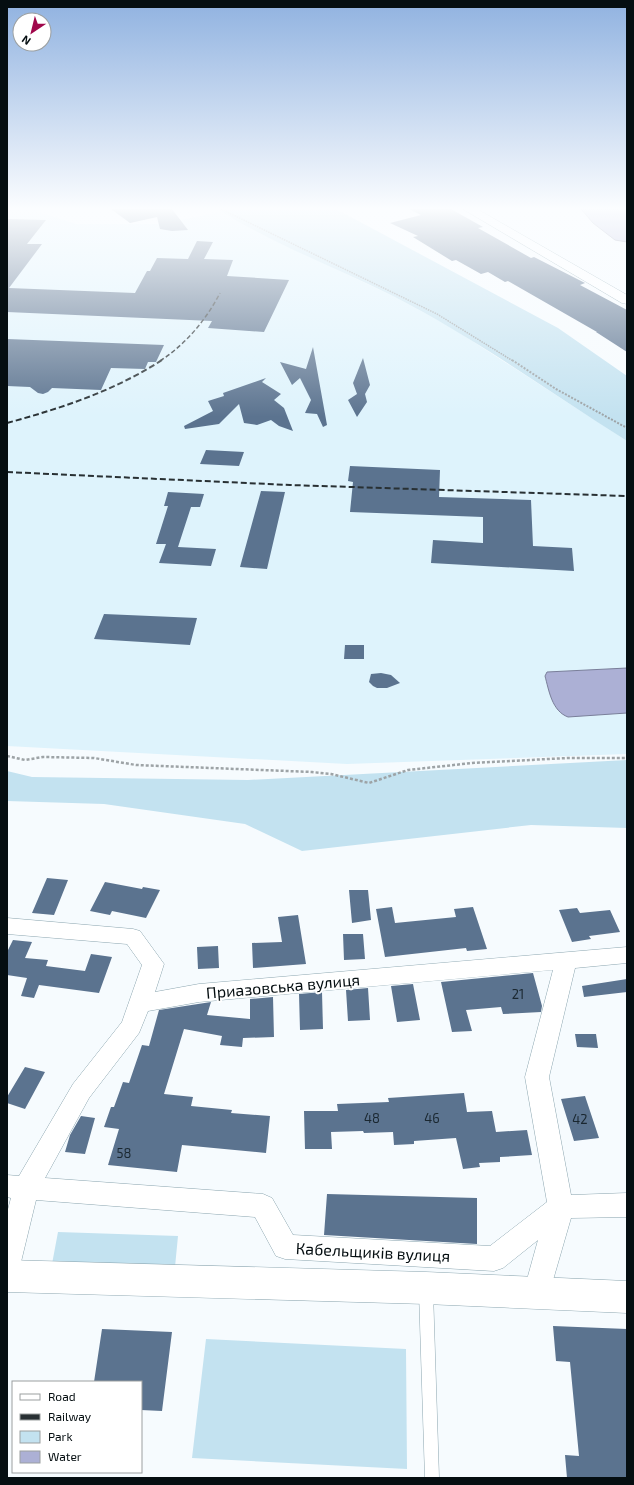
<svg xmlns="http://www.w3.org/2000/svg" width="634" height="1485" font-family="'Exo 2',sans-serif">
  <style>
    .built { fill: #def3fc }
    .green { fill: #c3e2f0 }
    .water { fill: #acb0d5; stroke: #7a7f9a }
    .building { fill: #5b738f }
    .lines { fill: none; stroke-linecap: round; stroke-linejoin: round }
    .lane-casing { stroke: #8ca6b0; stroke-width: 1 }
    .street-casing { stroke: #8ca6b0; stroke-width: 1 }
    .secondary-casing { stroke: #8ca6b0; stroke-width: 1 }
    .path-far2 { stroke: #9da3a6; stroke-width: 1.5; stroke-dasharray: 1.5 1; stroke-linecap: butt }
    .path-far1 { stroke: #9da3a6; stroke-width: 2; stroke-dasharray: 2 1.5; stroke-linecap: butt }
    .path { stroke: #9da3a6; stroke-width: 2.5; stroke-dasharray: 3 2; stroke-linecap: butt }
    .lane { fill: #fff; fill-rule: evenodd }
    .street { fill: #fff; fill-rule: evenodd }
    .secondary { fill: #fff; fill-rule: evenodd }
    .rail-far1 { stroke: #283033; stroke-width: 1.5; stroke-dasharray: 4.5 2.5; stroke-linecap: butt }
    .rail { stroke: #283033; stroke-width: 2; stroke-dasharray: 6 3; stroke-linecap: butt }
    .labels { text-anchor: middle; stroke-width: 4; stroke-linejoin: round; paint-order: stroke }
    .near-number-label { font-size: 13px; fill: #1a2730 }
    .near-street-label { font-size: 16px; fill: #050e11; stroke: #fff }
  </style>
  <rect width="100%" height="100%" fill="#f6fbfe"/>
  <path class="built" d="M 7,209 L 42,209 L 39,212 L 76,224 L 160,224 L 221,212 L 259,233 L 393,296 L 449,326 L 627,441 L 627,754 L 347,764 L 7,746 Z"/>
  <path class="green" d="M 217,209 L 336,209 L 558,328 L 627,376 L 627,441 C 550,392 475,338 393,296 C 335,267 273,244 217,209 Z
    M 627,760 L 627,828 L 531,825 L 302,851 L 245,824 L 104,804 L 7,801 L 7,771 L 32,777 L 248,780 Z
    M 58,1232 L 178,1236 L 175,1267 L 52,1264 Z
    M 206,1339 L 406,1349 L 407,1469 L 192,1458 Z"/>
  <path class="water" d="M 581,209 L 627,209 L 627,242 L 615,240 L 593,223 Z
    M 627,668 L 627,713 L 568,717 C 552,711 549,691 545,676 L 547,672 Z"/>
  <path class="building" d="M 111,209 L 172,209 L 188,230 L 172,231 L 160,229 L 157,217 L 130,223 Z
    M 409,209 L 451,209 L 483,227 L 478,228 L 531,258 L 534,257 L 585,283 L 580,285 L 627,310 L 627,352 L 596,332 L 597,332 L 508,281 L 505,282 L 488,272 L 481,274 L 456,260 L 452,261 L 413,237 L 418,236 L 390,223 L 421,215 Z
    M 7,219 L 46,220 L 27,244 L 42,244 L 9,288 L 135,293 L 147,271 L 150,271 L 157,258 L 188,259 L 197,241 L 213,242 L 204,259 L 233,260 L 227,276 L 289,280 L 264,332 L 208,328 L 212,321 L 7,312 Z
    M 7,339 L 164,345 L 156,362 L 148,362 L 145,369 L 111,368 L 101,390 L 52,388 L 48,392 L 43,394 L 38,393 L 30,387 L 7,386 Z
    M 313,347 L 327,425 L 323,427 L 317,414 L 305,413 L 311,400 L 300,378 L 292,385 L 280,362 L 306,369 Z
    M 363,358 L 370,385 L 365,394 L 367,402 L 357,417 L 348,400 L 357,394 L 353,383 Z
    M 266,378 L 262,382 L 281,394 L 274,400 L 284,408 L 293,431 L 279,426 L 271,420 L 257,425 L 244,423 L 239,404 L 219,424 L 185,429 L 184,426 L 213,411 L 208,401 L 224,396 L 223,393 Z
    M 206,450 L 244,452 L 239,466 L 200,464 Z
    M 350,466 L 440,470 L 439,497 L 531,500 L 533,546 L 572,548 L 574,571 L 431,563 L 433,540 L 483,543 L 483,517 L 350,512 L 353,482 L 348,481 Z
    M 261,491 L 285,492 L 267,569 L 240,567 Z
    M 168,492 L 204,494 L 200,507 L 191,507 L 178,547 L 216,549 L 211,566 L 159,563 L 166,544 L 156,544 L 168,506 L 164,506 Z
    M 104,614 L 197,618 L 190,645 L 94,639 Z
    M 345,645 L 364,645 L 364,659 L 344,659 Z
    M 381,673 L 391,675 L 400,683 L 387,688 L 377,688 L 373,686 L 369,682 L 371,674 Z
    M 47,878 L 68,880 L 54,915 L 32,913 Z
    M 105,882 L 142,889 L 143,887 L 160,890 L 146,918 L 112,911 L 110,915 L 90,911 Z
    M 349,890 L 368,890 L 371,920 L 352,923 Z
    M 392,907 L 395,923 L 456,917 L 454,909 L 473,907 L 487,949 L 467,951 L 466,948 L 385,957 L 376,909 Z
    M 577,908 L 580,913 L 610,910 L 620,932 L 589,936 L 591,939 L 572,942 L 559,910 Z
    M 298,915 L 306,964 L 253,968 L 252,943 L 282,942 L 278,917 Z
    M 343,934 L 363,934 L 365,959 L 344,960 Z
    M 13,940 L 32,942 L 25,958 L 48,960 L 46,966 L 85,971 L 91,954 L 112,957 L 99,993 L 39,985 L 34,998 L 21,996 L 27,978 L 7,975 L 7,952 Z
    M 218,946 L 219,968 L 198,969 L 197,947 Z
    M 533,973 L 542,1006 L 541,1012 L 503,1014 L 501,1007 L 466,1010 L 472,1031 L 452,1032 L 441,982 Z
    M 627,979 L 627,992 L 584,997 L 582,986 Z
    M 413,984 L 420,1020 L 397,1022 L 391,986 Z
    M 368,988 L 370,1020 L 348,1021 L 346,990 Z
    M 322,992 L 323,1029 L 300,1030 L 299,994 Z
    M 273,997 L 274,1037 L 243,1038 L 242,1047 L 220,1045 L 222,1036 L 184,1029 L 164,1094 L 193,1097 L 191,1106 L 232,1110 L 231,1113 L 270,1116 L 266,1153 L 182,1145 L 177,1172 L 108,1165 L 119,1129 L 104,1127 L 111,1107 L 114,1107 L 123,1082 L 129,1083 L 142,1045 L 149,1046 L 159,1010 L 211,1002 L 207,1015 L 250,1019 L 250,999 Z
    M 575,1034 L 596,1034 L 598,1048 L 577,1047 Z
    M 25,1067 L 45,1072 L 25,1109 L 7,1103 L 7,1097 Z
    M 464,1093 L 467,1112 L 492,1111 L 496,1132 L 527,1130 L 532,1155 L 500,1157 L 500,1162 L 479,1163 L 480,1167 L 463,1169 L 456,1138 L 414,1141 L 414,1144 L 394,1145 L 393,1132 L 364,1133 L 363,1131 L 331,1132 L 332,1149 L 305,1149 L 304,1111 L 338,1111 L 337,1104 L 389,1102 L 388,1098 Z
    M 585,1096 L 599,1138 L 574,1141 L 561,1099 Z
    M 81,1116 L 95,1118 L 85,1154 L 65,1152 L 70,1135 Z
    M 327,1194 L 477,1198 L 477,1244 L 324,1235 Z
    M 553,1326 L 627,1329 L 627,1478 L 567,1478 L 565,1455 L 579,1456 L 570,1362 L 556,1361 Z
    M 102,1329 L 172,1332 L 162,1411 L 141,1410 L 141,1382 L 94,1382 Z"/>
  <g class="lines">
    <defs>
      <path id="lane" d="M 426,1286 L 431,1287 L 433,1292 L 439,1478 L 425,1478 L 419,1292 L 421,1287 Z"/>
      <path id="street" d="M 7,918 L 133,929 L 140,931 L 164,964 L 155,992 L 199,984 L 627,947 L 627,963 L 575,968 L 549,1077 L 571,1195 L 627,1193 L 627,1217 L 571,1218 L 549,1294 L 546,1303 L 536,1307 L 526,1303 L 523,1294 L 538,1240 L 503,1268 L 494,1271 L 285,1259 L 276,1256 L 255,1217 L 36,1200 L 20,1266 L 16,1275 L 7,1279 L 7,1213 L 11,1198 L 7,1197 L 7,1175 L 19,1176 L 73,1084 L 122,1022 L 142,965 L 127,944 L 7,934 ZM 553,970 L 525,1077 L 547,1202 L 490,1246 L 293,1235 L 272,1198 L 263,1194 L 45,1178 L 89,1098 L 139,1033 L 148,1011 L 199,1002 Z"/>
      <path id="secondary" d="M 463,209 L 477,209 L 627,295 L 627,304 L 622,303 Z
        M 7,1260 L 426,1272 L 627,1281 L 627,1313 L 426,1304 L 7,1292 Z"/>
    </defs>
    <use href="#lane" class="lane-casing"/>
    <use href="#street" class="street-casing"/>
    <use href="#secondary" class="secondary-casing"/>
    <path class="path-far2" d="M 221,209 L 437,314 L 513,361"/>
    <path class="path-far1" d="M 512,360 L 556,389 L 627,428"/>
    <path class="path" d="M 7,756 L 25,760 L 43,757 L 94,758 L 136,765 L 312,772 L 331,774 L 369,783 L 408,770 L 472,763 L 568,758 L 627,758"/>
    <use href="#lane" class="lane"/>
    <use href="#street" class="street"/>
    <use href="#secondary" class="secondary"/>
    <path class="rail-far1" d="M 160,361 C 186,344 206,320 220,293"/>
    <path class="rail" d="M 7,423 C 62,408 114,391 162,360
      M 7,472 L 290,485 L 627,496"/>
  </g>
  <linearGradient id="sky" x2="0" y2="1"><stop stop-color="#90b2e0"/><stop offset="0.5" stop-color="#fbfdff"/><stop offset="1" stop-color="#fbfdff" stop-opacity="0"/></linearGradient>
  <rect width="634" height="417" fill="url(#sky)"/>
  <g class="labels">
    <g class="near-number-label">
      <text x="518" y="999">21</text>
      <text x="372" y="1123">48</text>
      <text x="432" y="1123">46</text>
      <text x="580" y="1124">42</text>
      <text x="124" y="1158">58</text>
    </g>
    <g class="near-street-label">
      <text transform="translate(283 986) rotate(-5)" y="6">Приазовська вулиця</text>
      <text transform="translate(373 1252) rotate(3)" y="6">Кабельщиків вулиця</text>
    </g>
  </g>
  <rect width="634" height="1485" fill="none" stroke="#050e11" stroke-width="16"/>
  <rect x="12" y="1381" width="130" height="92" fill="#ffffff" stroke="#9b9fa0"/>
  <rect x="20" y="1394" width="20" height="6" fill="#ffffff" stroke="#9b9fa0"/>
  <text x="48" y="1401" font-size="12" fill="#050e11">Road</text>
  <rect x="20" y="1414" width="20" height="6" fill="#283033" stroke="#9b9fa0"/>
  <text x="48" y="1421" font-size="12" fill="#050e11">Railway</text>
  <rect x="20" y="1431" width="20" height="12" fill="#c3e2f0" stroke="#9b9fa0"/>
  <text x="48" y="1441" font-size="12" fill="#050e11">Park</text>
  <rect x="20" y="1451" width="20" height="12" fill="#acb0d5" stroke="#9b9fa0"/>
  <text x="48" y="1461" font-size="12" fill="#050e11">Water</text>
  <g transform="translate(32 32) rotate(215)"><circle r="19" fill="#ffffff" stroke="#9b9fa0"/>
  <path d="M0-3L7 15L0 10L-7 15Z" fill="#a0074b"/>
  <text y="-6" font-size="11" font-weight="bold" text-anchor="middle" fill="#050e11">N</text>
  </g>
</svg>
